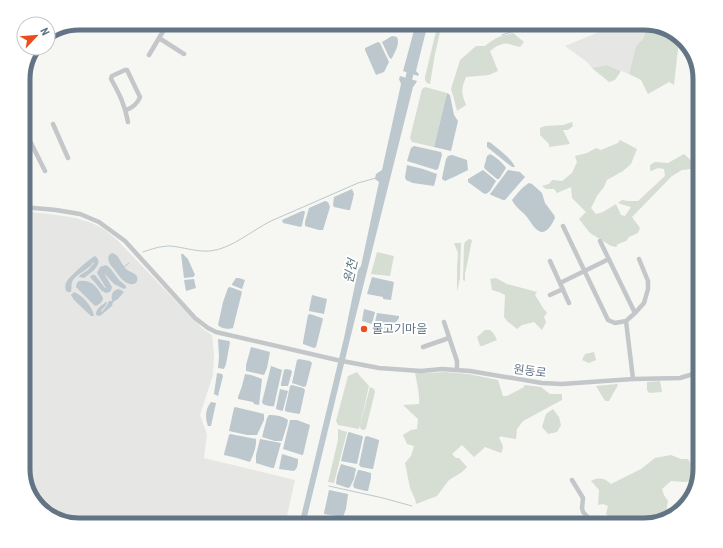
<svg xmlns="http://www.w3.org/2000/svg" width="723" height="548" font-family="'Roboto Condensed','Noto Sans KR',sans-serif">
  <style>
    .built { fill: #e6e7e5 }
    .green { fill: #d6ddd3 }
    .water { fill: #bcc8cd }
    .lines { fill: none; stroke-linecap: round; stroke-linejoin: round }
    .stream { stroke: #bcc8cd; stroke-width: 1 }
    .river { stroke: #bcc8cd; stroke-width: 7 }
    .minor { stroke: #c3c7ca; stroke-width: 4.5 }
    .poi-dot { fill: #eb4e1c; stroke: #fff; stroke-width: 1.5 }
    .labels { text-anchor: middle; stroke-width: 4; stroke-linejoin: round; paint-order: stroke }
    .poi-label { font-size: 12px; fill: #637584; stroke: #fff; text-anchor: start }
    .street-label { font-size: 12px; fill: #637584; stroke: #fff }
    .water-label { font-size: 13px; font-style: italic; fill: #5f7781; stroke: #fff }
    .rim { fill: none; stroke: #637584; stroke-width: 5 }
  </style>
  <rect width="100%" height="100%" fill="#f6f6f2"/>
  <path class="built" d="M 613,23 L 644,23 L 650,25 L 646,30 L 643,39 L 636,46 L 629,74 L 607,65 L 592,68 L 587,62 L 565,46 L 599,32 Z
    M 23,211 L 57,215 L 76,218 L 92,223 L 104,229 L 117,240 L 203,329 L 212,335 L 214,354 L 213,375 L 200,415 L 207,434 L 204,458 L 295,480 L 285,525 L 79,525 L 45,513 L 23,473 Z"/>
  <path class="green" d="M 438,23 L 442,23 L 435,54 L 430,84 L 427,83 L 425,80 L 425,77 Z
    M 650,25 L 675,34 L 678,49 L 674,85 L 669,82 L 648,94 L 641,80 L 629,74 L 636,46 L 643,39 L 646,30 Z
    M 513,33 L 524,42 L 520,47 C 507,43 502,41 490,51 L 498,71 L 489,75 L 466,77 C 461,89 461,93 466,105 L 457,111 L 454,99 L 451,89 L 460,60 L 476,46 L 485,46 C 496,37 500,36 513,33 Z
    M 607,65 L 621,71 L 615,80 L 609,82 L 592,68 Z
    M 425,87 L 447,93 L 434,147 L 412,142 L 410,138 L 422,89 Z
    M 572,122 L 573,126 L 568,130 L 563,130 L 570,144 L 549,147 L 549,144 L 540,135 L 540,128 L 545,126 L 563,125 Z
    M 620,140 L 637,149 L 631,164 L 623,171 L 607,180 L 604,187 L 597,196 L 591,208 L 596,214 L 603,212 L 616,204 L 621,215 L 625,216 L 631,207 L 624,205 L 618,203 L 622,200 L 628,201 L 638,201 L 665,176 L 664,169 L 658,168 L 651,171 L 650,170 L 650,165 L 655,162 L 668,163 L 684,154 L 700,169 L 700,173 L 690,169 L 682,170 L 672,176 L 632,217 L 640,228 L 638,233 L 629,237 L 626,241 L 618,244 L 616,247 L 611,246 L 590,233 L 579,219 L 586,212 L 572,198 L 571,187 L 557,193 L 554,189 L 546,189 L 542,186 L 549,184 L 552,180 L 562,181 L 572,173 L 577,162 L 575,156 L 587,153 L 596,148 L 601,150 L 618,143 Z
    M 469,239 L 472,240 L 465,274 L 465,281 L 463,280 L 464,245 L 465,242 Z
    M 454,243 L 461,243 L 460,278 L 457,292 L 457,266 L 458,253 Z
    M 377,252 L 394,256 L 390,276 L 371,274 Z
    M 496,278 L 507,284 L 537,292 L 535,295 L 543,308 L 547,313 L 544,317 L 546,322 L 542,330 L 534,322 L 522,325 L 517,329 L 507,321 L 504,317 L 505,295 L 499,292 L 492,290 L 491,283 L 490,279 Z
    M 485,330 L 490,330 L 494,334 L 497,340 L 482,346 L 480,346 L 477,337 Z
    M 594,352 L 596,360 L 589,363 L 582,360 L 585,354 Z
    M 357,372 L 360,376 L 369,386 L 359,429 L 338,425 L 336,421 L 348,376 Z
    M 445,372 L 468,374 L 498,380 L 503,396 L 507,396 L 524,387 L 524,385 L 541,387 L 550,394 L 562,394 L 562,400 L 523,421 L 517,429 L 516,439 L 503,437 L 501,436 L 499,438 C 502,444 505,446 501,453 L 485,447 L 474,457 L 462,445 L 452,454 L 456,458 L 459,458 L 467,467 L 462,472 L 449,480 L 437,496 L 416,504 L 415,499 L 410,488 L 405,463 L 411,456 L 414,446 L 407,444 L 403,435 L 411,430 L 417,429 L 418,419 L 403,405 L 419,404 C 420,394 417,384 415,373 L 428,373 Z
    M 660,381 L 662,392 L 649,393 L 647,390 L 647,382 Z
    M 617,384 L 618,385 L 609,401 L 605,401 L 596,386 Z
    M 370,387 L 374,389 L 375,392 L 366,428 L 364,430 C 361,430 360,428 360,425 Z
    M 553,409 L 559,417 L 561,425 L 557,432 L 548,434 L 542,427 L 546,414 Z
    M 338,429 L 347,432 L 334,483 L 328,482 L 338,440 Z
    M 671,455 L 681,459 L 688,459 L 695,471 L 692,481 L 684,482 L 671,481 L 662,489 L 664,495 L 668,501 L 666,512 L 639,525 L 616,525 L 606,514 L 608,506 L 603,504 L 598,505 L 599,490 L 591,481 C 600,477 604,478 611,484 L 641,469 L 655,458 Z"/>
  <path class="water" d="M 416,23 L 428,23 L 416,71 L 419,74 L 418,76 L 403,71 Z
    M 392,36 L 397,37 C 400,44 395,52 392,58 L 391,59 L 389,57 L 382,42 Z
    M 378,42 L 380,43 L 389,62 L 384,72 L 376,75 L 365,50 L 365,48 Z
    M 400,76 L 417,81 L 416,83 L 413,87 L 350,339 L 305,525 L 299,525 L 344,338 L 358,270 L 361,266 L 379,182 L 375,179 L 376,174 L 382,170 L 401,84 L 399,79 Z
    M 447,93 L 450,95 L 454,115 L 458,121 L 451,151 L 434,147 Z
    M 487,142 L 489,142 L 491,143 C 498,149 512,159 515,167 L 512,167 L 487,147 Z
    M 414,146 L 441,152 L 442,155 L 438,169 L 436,170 L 407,161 L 411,148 Z
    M 490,154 C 496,157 503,163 506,168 L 499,179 L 497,179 L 485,169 L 484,167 L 487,156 Z
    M 452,155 L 467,160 L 468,170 L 456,176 L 445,181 L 442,179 L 442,178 L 446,159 L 448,156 Z
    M 407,165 L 423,169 L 437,174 L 434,186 L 413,183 L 406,180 L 405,177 Z
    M 483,170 L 494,179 L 496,181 L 490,191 L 486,194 L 483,193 L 468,182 L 468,179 Z
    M 508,170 L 520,172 L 525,177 L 505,200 L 503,200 L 491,195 L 490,194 Z
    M 529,183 L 532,184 L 542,193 L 545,203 L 554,215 L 555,218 C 553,222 551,226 548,229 C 539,238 532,224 527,217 C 522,211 515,207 512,200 C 517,194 522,187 529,183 Z
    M 352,189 L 354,194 L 350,210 L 348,210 L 334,207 L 333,205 L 334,197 Z
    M 325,201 L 328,202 L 330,207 L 323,230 L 319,230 L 305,226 L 305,222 L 309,208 Z
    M 302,211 L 304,211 L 305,212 L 302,225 L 301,227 L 283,223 L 282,220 Z
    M 112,253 C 120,255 120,263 126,269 C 129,272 133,272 136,275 C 140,281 135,285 130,284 C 122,282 118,274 114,269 C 112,267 110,265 109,262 C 108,259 108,258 109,255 Z
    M 181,254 L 183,254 L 188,259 L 195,275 L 193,277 L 184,278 Z
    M 95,256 C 105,263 91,273 84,278 L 79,277 L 80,275 L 88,270 L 94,263 L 93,262 C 92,264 91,266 89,267 C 84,272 75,275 72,282 C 71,285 72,289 71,292 L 68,292 L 66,291 C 65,287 65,284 67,281 C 71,275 88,260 95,256 Z
    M 106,265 L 110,268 L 119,280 L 126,286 L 126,288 L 124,289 L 114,284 L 104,273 L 112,287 L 111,291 L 107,293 C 102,292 100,289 97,285 C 95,282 92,280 90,277 L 92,275 L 95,275 L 105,288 L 106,288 L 97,273 L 100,267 Z
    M 372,277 L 394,282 L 391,300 L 383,299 L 383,297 L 367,294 Z
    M 236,278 L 239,278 L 245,280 L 242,289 L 232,285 L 232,284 Z
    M 194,279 L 196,288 L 186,291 L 184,280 Z
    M 79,281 C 92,279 98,288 103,298 C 103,302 99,305 95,306 L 76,287 L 77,283 Z
    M 230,287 L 241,291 L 242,292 L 233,328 C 229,330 220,328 218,325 L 223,302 L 228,288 Z
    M 118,289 L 121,290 L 124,292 L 118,299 L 113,302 L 112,306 L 100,316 L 96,315 C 96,308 101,306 106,302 L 107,302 L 106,305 L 101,311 L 102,312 L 107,305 L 109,301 L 112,301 C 111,295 112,291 118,289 Z
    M 74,292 C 82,295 93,307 94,316 L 91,316 L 74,300 L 71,295 Z
    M 312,295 L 327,299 L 324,314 L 309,311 L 309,310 Z
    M 364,309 L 375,312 L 372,324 L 362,321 Z
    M 377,313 L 399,316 L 399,318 L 389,332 L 381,329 L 374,327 Z
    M 310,314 L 322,318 L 323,319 L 316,347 L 314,348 L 303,344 L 303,342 L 308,315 Z
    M 218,339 L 229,341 L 230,342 L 226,364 L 224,369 L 218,368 L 219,357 Z
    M 251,347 L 270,352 L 267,368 L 264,375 L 246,371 L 246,365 Z
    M 299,359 L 310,361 L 312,363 L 306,386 L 304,387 L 292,383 L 297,360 Z
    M 271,366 L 282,370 L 274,406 C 270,407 266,405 263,404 L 262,402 Z
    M 286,369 L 291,370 L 292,372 L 288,386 L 281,386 L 281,384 L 284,370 Z
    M 217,373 L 222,374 L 223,376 L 218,396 L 214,394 Z
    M 245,374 L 251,375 L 262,379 L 259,405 L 254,404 L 253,402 L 238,399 L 238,397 L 242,386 Z
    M 292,385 L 303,388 L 305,390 L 300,413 L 299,414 L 288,412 L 285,411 L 285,409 L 290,386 Z
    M 280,389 L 288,391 L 283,410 L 282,411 L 276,409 L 276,408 Z
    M 211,402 L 216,403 L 211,426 L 208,426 C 205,418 205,409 211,402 Z
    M 235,407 L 264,414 L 264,420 L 257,435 L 247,435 L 229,431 L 234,408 Z
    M 269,415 C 275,415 283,416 288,420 L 287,425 L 282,441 L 275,441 L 262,437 L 267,418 Z
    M 290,420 L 297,420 L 310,425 L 303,455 L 302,455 L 283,449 Z
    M 349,432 L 362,436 L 363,437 L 357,464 L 341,461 L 348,433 Z
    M 230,434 L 256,439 C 257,445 253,456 250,462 L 237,458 L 224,455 L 224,454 L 229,435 Z
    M 367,436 L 379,440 L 379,441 L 373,469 L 372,469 L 361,467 L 359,465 L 365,437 Z
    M 260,439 L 281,443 L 274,468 L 272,468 L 256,463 L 256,455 Z
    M 282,454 L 298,459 C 298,463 298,468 294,471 L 279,469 Z
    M 341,464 L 355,468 L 356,469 L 354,479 L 350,487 L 348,488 L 336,484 L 337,476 Z
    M 358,470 L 360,470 L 371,473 L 371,478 L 368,491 L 366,491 L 354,488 L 353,485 Z
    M 329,490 L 348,494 L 346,509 L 343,517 L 324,514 L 324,513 Z
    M 324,517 L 342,520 L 341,525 L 322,525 Z"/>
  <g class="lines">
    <path class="stream" d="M 529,26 L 538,23
      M 502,35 L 511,32
      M 143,252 C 151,249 161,246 170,246 C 183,247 196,252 210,251 C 231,249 251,231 271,221 L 358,183 L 376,178
      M 124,267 L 129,263
      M 329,486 L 383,498 L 412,506"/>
    <path class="river" d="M 407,87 L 412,64"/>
    <path class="minor" d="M 159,38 L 184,54
      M 149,55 L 168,23
      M 126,110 C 132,108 138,103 140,97 L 127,70 L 125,70 L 112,76 L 111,79 C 119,93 125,105 128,122
      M 53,124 L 68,158
      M 26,133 L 45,171
      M 23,207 L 56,210 L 80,214 L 99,222 L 125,241 L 195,318 L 208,328 L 216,332 L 337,360 L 379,368 L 421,371 L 442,369 L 470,371 L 542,383 L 562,384 L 633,379 L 680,378 L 700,372
      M 563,226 L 608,320 L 615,323 L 626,321
      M 600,241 L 635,313
      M 550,261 L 569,303
      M 560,283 L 609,259
      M 550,295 L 563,289
      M 444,322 L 457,361 L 457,370
      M 423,347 L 449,338
      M 633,379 L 626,321 L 635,313 L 644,303 L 648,289 L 648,281 L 639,259
      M 572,480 L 583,498 L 582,508 L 583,512 L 595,525"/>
  </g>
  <circle class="poi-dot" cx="364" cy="329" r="4"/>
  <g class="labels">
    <g class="poi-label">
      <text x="372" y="333">물고기마을</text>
    </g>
    <g class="street-label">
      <text transform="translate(530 371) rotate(7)" y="4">원동로</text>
    </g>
    <g class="water-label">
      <text transform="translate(350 271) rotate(-77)" y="5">원천</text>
    </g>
  </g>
  <path d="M0 0H723V548H0ZM79 30H644A49 49 0 0 1 693 79V469A49 49 0 0 1 644 518H79A49 49 0 0 1 30 469V79A49 49 0 0 1 79 30Z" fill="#fff" fill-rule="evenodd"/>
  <path class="rim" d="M79 30H644A49 49 0 0 1 693 79V469A49 49 0 0 1 644 518H79A49 49 0 0 1 30 469V79A49 49 0 0 1 79 30Z"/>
  <g transform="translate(36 36) rotate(64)"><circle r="19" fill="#ffffff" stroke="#c1c8ce"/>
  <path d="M0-3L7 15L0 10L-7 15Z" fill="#eb4e1c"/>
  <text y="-6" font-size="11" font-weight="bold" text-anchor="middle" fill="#637584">N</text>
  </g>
</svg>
